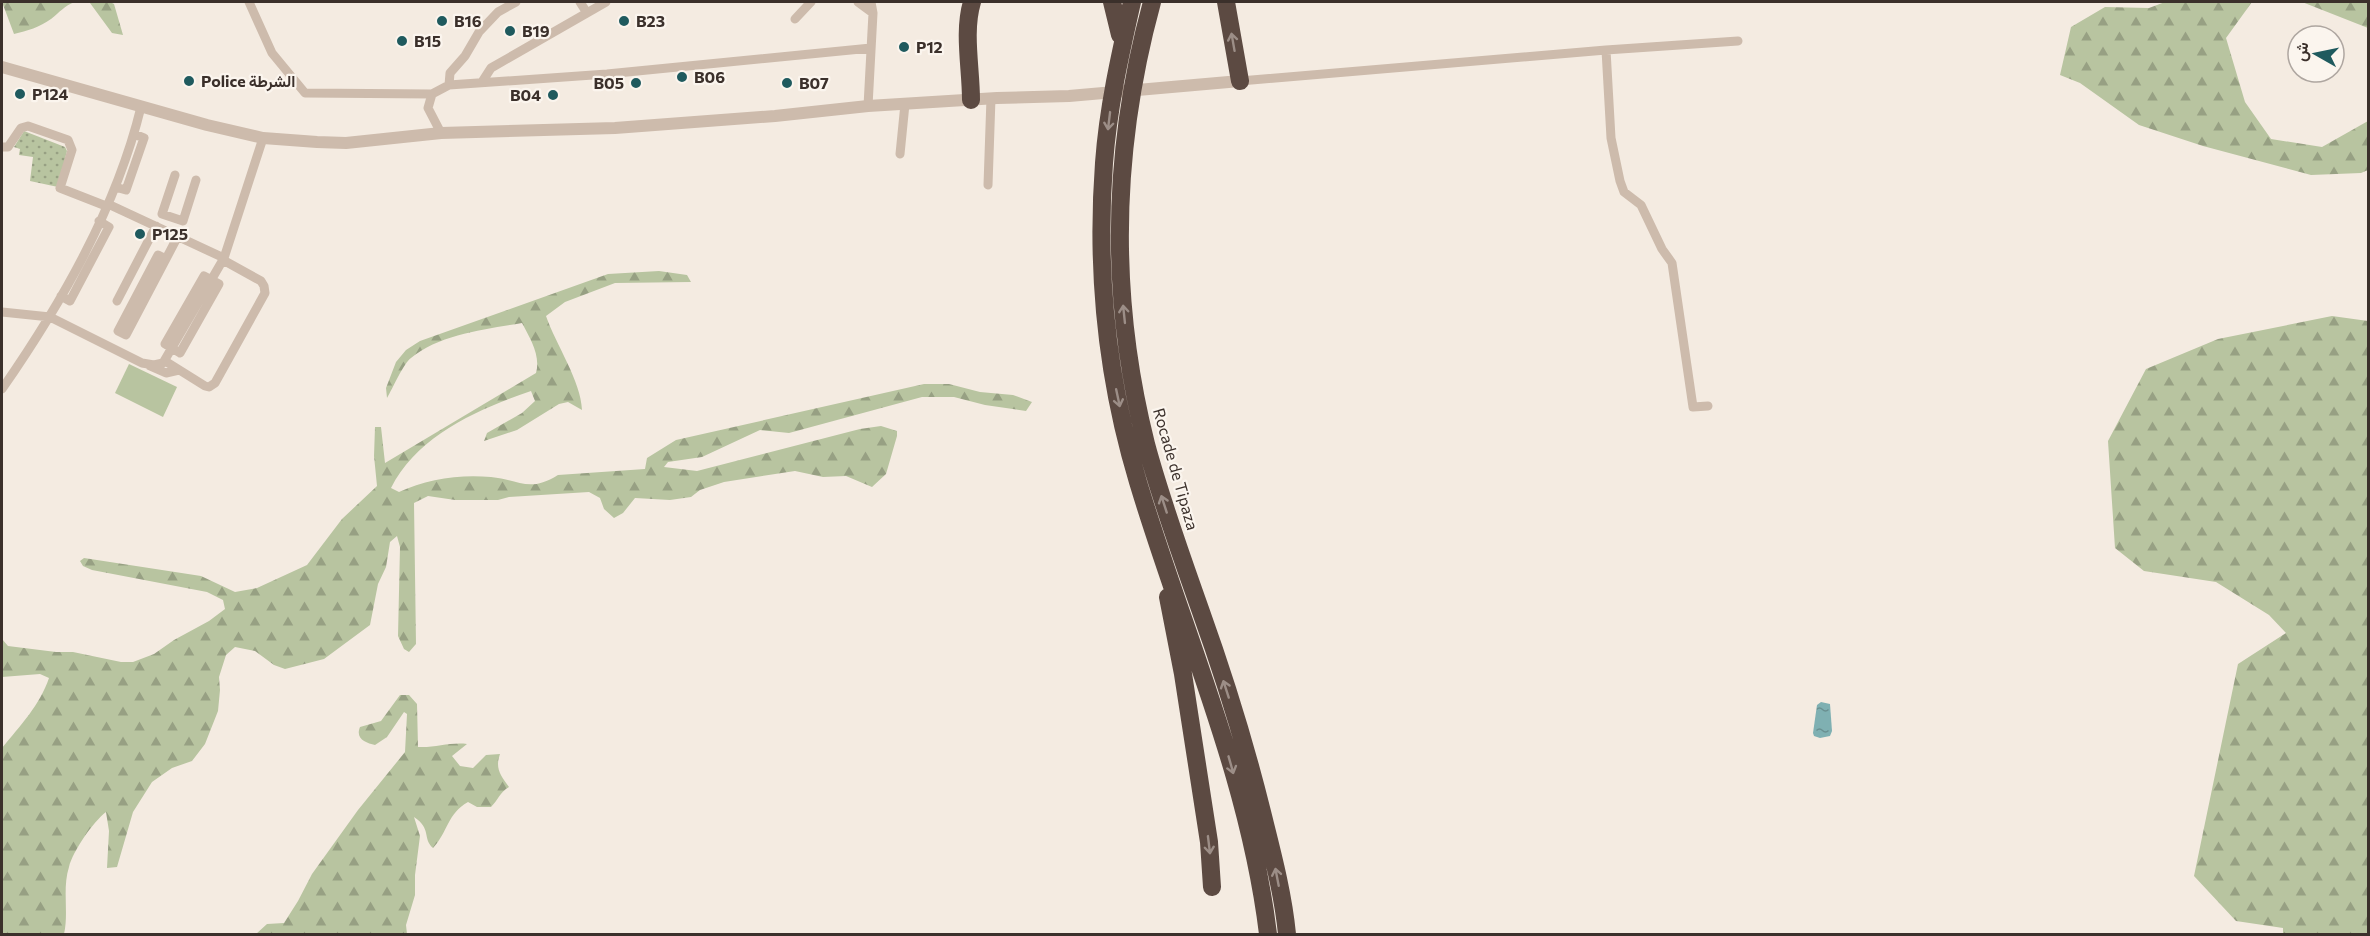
<svg xmlns="http://www.w3.org/2000/svg" width="2370" height="936" font-family="Commissioner,Vazirmatn,sans-serif">
  <style>
    .green { fill: #b8c4a0 }
    .forest { fill: url(#forest-firs) }
    .garden { fill: url(#garden-dots) }
    .water { fill: url(#water-ripples) }
    .lines { fill: none; stroke-linecap: round; stroke-linejoin: round }
    .minor { stroke: #cdbbac; stroke-width: 9 }
    .tertiary { stroke: #cdbbac; stroke-width: 12 }
    .motorway { stroke: #5c4a42; stroke-width: 18 }
    .oneway { stroke: #9c8e87 }
    .poi-dot { fill: #1f5a5e; stroke: #fbf5ee; stroke-width: 2 }
    .labels { text-anchor: middle; stroke-width: 4.5; stroke-linejoin: round; paint-order: stroke }
    .poi-label { font-size: 16px; font-weight: bold; fill: #3b302b; stroke: #fbf5ee; text-anchor: start }
    .street-label { font-size: 16px; fill: #3b302b; stroke: #fbf5ee }
  </style>
  <defs>
    <pattern id="forest-firs" width="22" height="20" patternUnits="userSpaceOnUse" patternTransform="scale(1.5)"><rect width="22" height="20" fill="#b8c4a0"/><path d="M5 1l3.5 6h-7zM16 11l3.5 6h-7z" fill="#97a083"/></pattern>
    <pattern id="garden-dots" width="8" height="8" patternUnits="userSpaceOnUse" patternTransform="scale(1.5)"><rect width="8" height="8" fill="#b8c4a0"/><path d="M2 2h.1M6 6h.1" fill="none" stroke="#97a083" stroke-width="1.8" stroke-linecap="round"/></pattern>
    <pattern id="water-ripples" width="26" height="14" patternUnits="userSpaceOnUse" patternTransform="scale(1.5)"><rect width="26" height="14" fill="#7fb0b2"/><path d="M2 4q2-2 4 0t4 0M15 11q2-2 4 0t4 0" fill="none" stroke="#699091"/></pattern>
  </defs>
  <rect width="100%" height="100%" fill="#f4ebe1"/>
  <path class="green" d="M 129,364 L 177,387 L 163,417 L 115,393 Z"/>
  <path class="forest" d="M 2,2 L 75,2 C 64,6 60,12 51,19 C 40,27 27,31 14,34 Z
    M 83,2 L 110,2 L 114,4 L 123,35 L 112,33 L 90,3 Z
    M 2165,2 L 2252,2 L 2226,38 L 2245,102 L 2271,139 L 2322,147 L 2368,121 L 2368,170 L 2361,173 L 2311,175 L 2203,146 L 2139,125 L 2080,83 L 2060,75 L 2071,27 L 2105,7 L 2149,8 Z
    M 2302,2 L 2368,2 L 2368,28 Z
    M 659,271 L 687,275 L 691,282 L 615,283 L 565,302 L 546,316 C 556,345 581,381 582,410 L 568,402 L 559,404 L 517,430 L 484,441 L 487,433 L 522,413 L 535,401 L 531,391 C 478,409 417,436 391,488 L 399,492 C 426,479 460,474 491,477 C 520,480 529,493 558,475 L 645,469 L 647,458 L 676,440 L 924,384 L 949,384 L 980,392 L 1013,395 L 1032,402 L 1026,411 L 985,405 L 954,397 L 922,397 L 789,433 L 760,430 L 702,457 L 668,462 L 664,467 L 697,471 L 860,429 L 881,426 L 897,431 L 897,436 L 886,474 L 872,487 L 846,476 L 823,477 L 795,471 L 724,482 L 700,490 L 691,497 L 670,500 L 635,498 L 623,513 L 614,518 L 604,509 L 600,498 L 589,492 L 509,497 L 498,500 L 455,500 L 428,496 L 414,503 L 416,644 L 409,652 L 404,649 L 398,636 L 400,547 L 397,536 L 390,542 L 386,567 L 378,584 L 370,625 L 324,659 L 285,669 L 274,665 L 255,651 L 235,647 L 226,655 L 219,677 L 220,690 L 218,711 L 205,744 L 192,761 L 172,768 L 152,782 L 133,812 L 117,867 L 107,868 L 109,831 L 106,812 C 93,822 73,851 69,867 C 62,889 69,913 64,934 L 2,934 L 2,748 C 20,726 40,705 49,678 L 40,674 L 2,677 L 2,639 L 8,646 L 56,652 L 73,652 L 121,662 L 133,662 L 154,654 L 174,640 L 209,621 L 225,609 L 223,600 L 207,592 L 92,570 L 83,566 L 80,561 L 84,558 L 201,576 L 235,592 L 257,588 L 307,565 L 342,519 L 377,486 L 374,456 L 375,427 L 381,427 L 385,463 L 536,373 C 541,356 530,338 522,323 C 487,329 440,334 411,358 C 403,364 393,388 387,398 L 386,388 L 396,362 L 406,350 L 420,341 L 608,274 Z
    M 2332,316 L 2368,321 L 2368,934 L 2283,934 L 2283,928 L 2236,921 L 2194,876 L 2238,664 L 2286,633 L 2269,615 L 2216,582 L 2144,571 L 2115,548 L 2108,441 L 2146,369 L 2218,339 Z
    M 400,695 L 409,695 L 417,704 L 418,747 C 435,748 450,742 467,744 L 452,756 L 460,766 L 473,768 L 486,755 L 500,754 C 495,768 500,775 509,787 C 500,792 498,800 491,807 L 477,807 L 468,802 C 447,814 448,832 433,848 C 422,838 432,829 414,817 L 420,836 L 415,875 L 415,895 L 406,925 L 407,934 L 256,934 L 267,924 L 284,923 L 298,901 L 312,874 L 358,810 L 405,752 L 407,714 L 404,712 L 387,737 L 375,745 C 366,743 355,739 360,727 L 381,721 Z"/>
  <path class="garden" d="M 24,131 L 65,147 L 67,151 L 58,187 L 30,181 L 33,157 L 19,155 L 20,149 L 14,147 Z"/>
  <path class="water" d="M 1821,702 L 1830,704 L 1832,731 L 1830,736 L 1820,738 L 1814,736 L 1813,733 L 1817,705 Z"/>
  <g class="lines">
    <path class="minor" d="M 249,2 L 272,53 L 305,93 L 432,94
      M 580,2 L 587,13
      M 858,2 L 873,13
      M 795,19 L 811,2
      M 1606,50 L 1611,138 L 1620,181 L 1624,192 L 1641,205 L 1662,249 L 1672,263 L 1693,407 L 1708,406
      M 1240,81 L 1606,50 L 1738,41
      M 482,82 L 491,68 L 606,2
      M 449,85 L 450,73 L 465,56 L 479,32 L 498,12 L 516,2
      M 868,106 L 873,13 L 871,2
      M 441,133 L 428,108 L 432,94 L 449,85 L 607,74 L 871,48
      M 2,147 L 8,147 L 21,128 L 28,126 L 68,140 L 72,150 L 60,188 L 106,206
      M 900,154 L 905,104
      M 175,175 L 162,214 L 183,221 L 196,180
      M 988,185 L 991,98
      M 115,187 L 126,190 L 144,138 L 134,134
      M 108,204 L 224,258
      M 166,259 L 158,255 L 118,331 L 126,335 L 178,236
      M 204,276 L 219,284 L 180,353 L 165,344 Z
      M 61,296 L 70,301 L 109,227 L 99,221
      M 117,301 L 156,226
      M 2,312 L 50,317 L 142,363 L 154,365 L 163,363 L 224,258 L 263,138
      M 165,361 L 205,386 L 209,387 L 215,383 L 265,293 L 264,286 L 261,281 L 223,260
      M 150,366 L 166,373 L 179,370
      M 2,389 C 61,304 116,209 141,107"/>
    <path class="tertiary" d="M 2,67 L 207,125 L 263,138 L 317,142 L 346,143 L 441,133 L 615,128 L 775,116 L 868,106 L 997,98 L 1069,96 L 1240,81"/>
    <path class="motorway" d="M 1112,2 L 1120,35
      M 1132,2 C 1120,55 1108,108 1104,163 C 1096,270 1107,379 1138,482 C 1183,632 1249,777 1268,934
      M 1152,2 C 1112,148 1109,297 1146,444 C 1161,500 1181,555 1200,609 C 1224,676 1245,743 1262,812 C 1272,852 1283,893 1287,934
      M 1226,2 L 1240,81
      M 971,100 C 971,68 963,32 972,2
      M 1168,597 L 1183,674 L 1209,842 L 1212,887"/>
  </g>
  <defs><path id="oneway-shaft" d="M-6 0H5M1.5-3L5.5 0L1.5 3" fill="none" stroke-width="1.6" stroke-linecap="round" stroke-linejoin="round" transform="scale(1.5)"/></defs>
  <g class="oneway">
    <use href="#oneway-shaft" transform="translate(1233 42) rotate(-100)"/>
    <use href="#oneway-shaft" transform="translate(1109 121) rotate(97)"/>
    <use href="#oneway-shaft" transform="translate(1124 314) rotate(-96)"/>
    <use href="#oneway-shaft" transform="translate(1118 398) rotate(78)"/>
    <use href="#oneway-shaft" transform="translate(1164 504) rotate(-108)"/>
    <use href="#oneway-shaft" transform="translate(1226 689) rotate(-108)"/>
    <use href="#oneway-shaft" transform="translate(1231 765) rotate(74)"/>
    <use href="#oneway-shaft" transform="translate(1209 845) rotate(83)"/>
    <use href="#oneway-shaft" transform="translate(1277 877) rotate(-101)"/>
  </g>
  <g class="poi-dot">
    <circle cx="442" cy="21" r="6"/>
    <circle cx="624" cy="21" r="6"/>
    <circle cx="510" cy="31" r="6"/>
    <circle cx="402" cy="41" r="6"/>
    <circle cx="904" cy="47" r="6"/>
    <circle cx="682" cy="77" r="6"/>
    <circle cx="189" cy="81" r="6"/>
    <circle cx="636" cy="83" r="6"/>
    <circle cx="787" cy="83" r="6"/>
    <circle cx="20" cy="94" r="6"/>
    <circle cx="553" cy="95" r="6"/>
    <circle cx="140" cy="234" r="6"/>
  </g>
  <g class="labels">
    <g class="poi-label">
      <text x="454" y="27">B16</text>
      <text x="636" y="27">B23</text>
      <text x="522" y="37">B19</text>
      <text x="414" y="47">B15</text>
      <text x="916" y="53">P12</text>
      <text x="694" y="83">B06</text>
      <text x="201" y="87">Police الشرطة</text>
      <text x="624" y="89" text-anchor="end">B05</text>
      <text x="799" y="89">B07</text>
      <text x="32" y="100">P124</text>
      <text x="541" y="101" text-anchor="end">B04</text>
      <text x="152" y="240">P125</text>
    </g>
    <g class="street-label">
      <text transform="translate(1176 469) rotate(74)" y="6">Rocade de Tipaza</text>
    </g>
  </g>
  <rect width="2370" height="936" fill="none" stroke="#3b302b" stroke-width="6"/>
  <g transform="translate(2316 54) rotate(279)"><circle r="28" fill="#fbf5ee" stroke="#aea6a0" stroke-width="1.5"/>
  <path d="M0-4.5L10 22L0 15L-10 22Z" fill="#1f5a5e"/>
  <text y="-9" font-size="16" font-weight="bold" text-anchor="middle" fill="#3b302b">ش</text>
  </g>
</svg>
